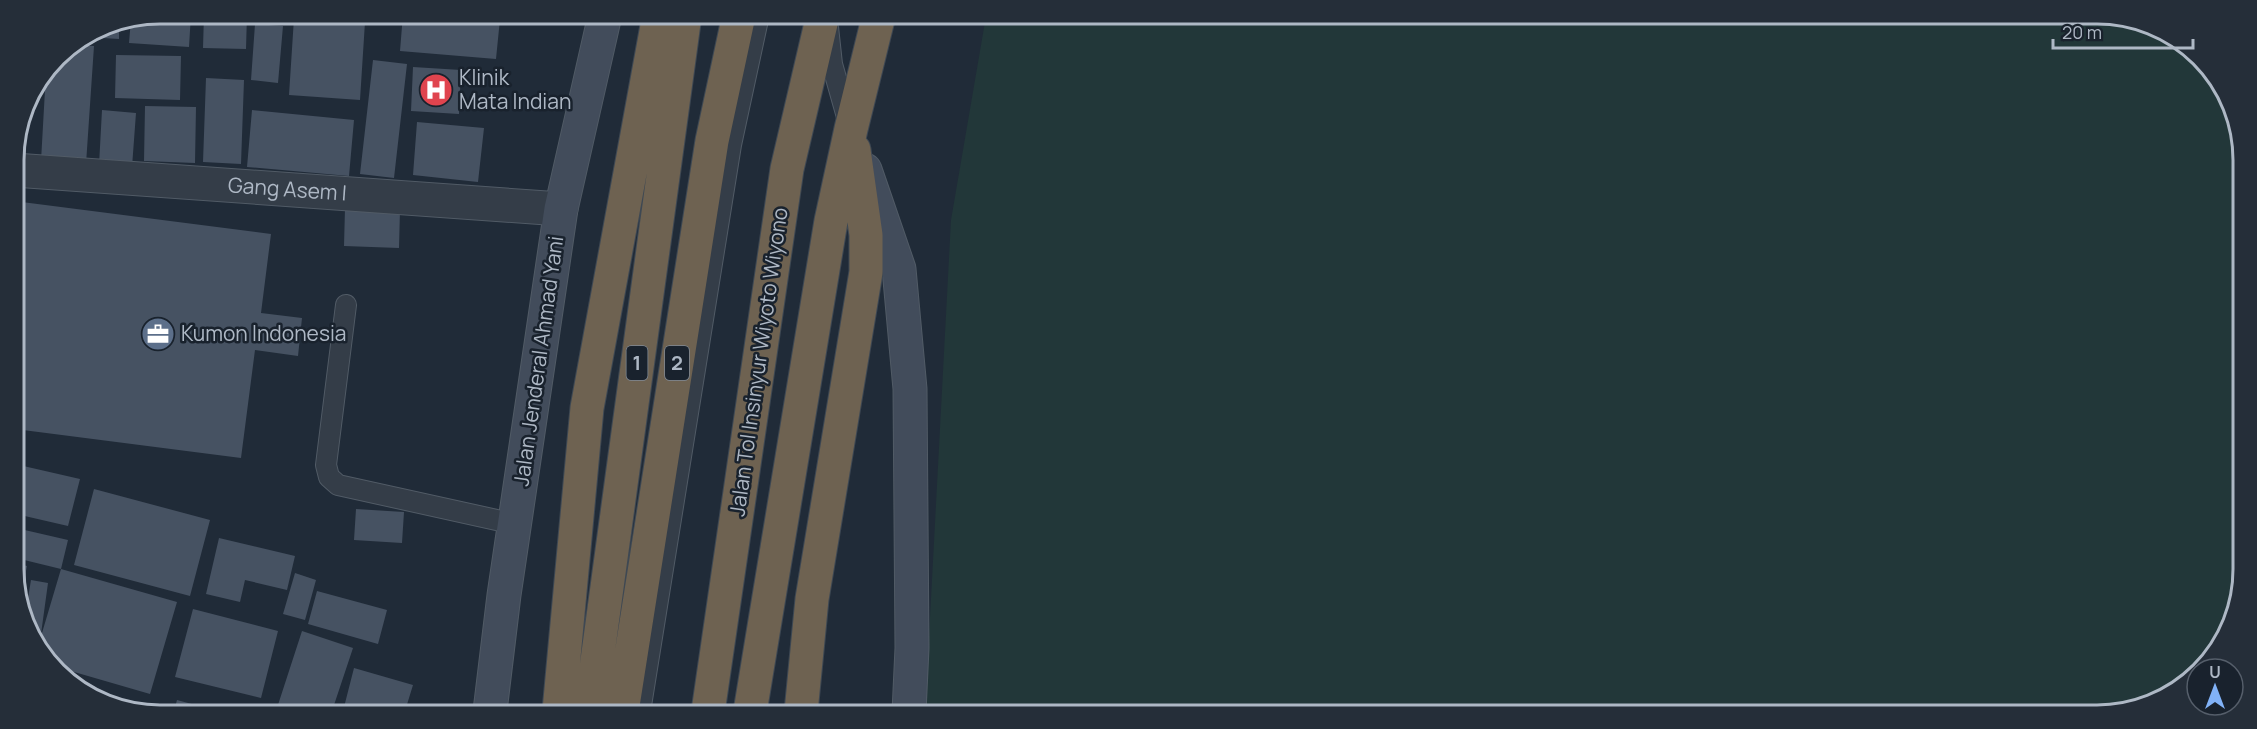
<svg xmlns="http://www.w3.org/2000/svg" width="2257" height="729" font-family="Manrope,sans-serif">
  <style>
    .green { fill: #223739 }
    .building { fill: #465262 }
    .lines { fill: none; stroke-linecap: round; stroke-linejoin: round }
    .lane-casing { stroke: #515b66; stroke-width: 22 }
    .street-casing { stroke: #515b66; stroke-width: 35 }
    .secondary-casing { stroke: #515b66; stroke-width: 35 }
    .highway-casing { stroke: #3e4853; stroke-width: 35 }
    .lane { stroke: #343d48; stroke-width: 20 }
    .street { stroke: #343d48; stroke-width: 33 }
    .secondary { stroke: #424c5b; stroke-width: 33 }
    .highway { stroke: #6e6251; stroke-width: 33 }
    .labels { text-anchor: middle; stroke-width: 5; stroke-linejoin: round; paint-order: stroke }
    .shield { fill: #19222d; stroke: #818b97; stroke-width: 1.5 }
    .shield-label { font-size: 20px; font-weight: bold; fill: #aeb8c5 }
    .poi-label { font-size: 21px; fill: #aeb8c5; stroke: #19222d; text-anchor: start }
    .street-label { font-size: 21px; fill: #aeb8c5; stroke: #19222d }
    .rim { fill: none; stroke: #aeb8c5; stroke-width: 3 }
  </style>
  <rect width="100%" height="100%" fill="#202b38"/>
  <path class="green" d="M 986,16 L 2135,19 L 2207,63 L 2241,132 L 2238,607 L 2219,650 L 2201,669 L 2197,669 L 2197,674 L 2186,685 L 2106,715 L 925,712 L 951,220 Z"/>
  <path class="building" d="M 160,14 L 191,14 L 189,47 L 129,43 L 131,19 Z
    M 204,14 L 247,14 L 246,49 L 203,48 Z
    M 403,14 L 451,14 L 500,19 L 496,59 L 400,51 Z
    M 294,18 L 365,22 L 360,100 L 289,95 Z
    M 119,22 L 119,39 L 85,37 L 104,25 Z
    M 255,24 L 283,26 L 278,83 L 251,80 Z
    M 73,45 L 94,46 L 86,164 L 41,161 L 46,72 L 57,56 Z
    M 116,55 L 181,56 L 180,100 L 115,98 Z
    M 373,60 L 407,64 L 394,178 L 360,174 Z
    M 413,67 L 461,70 L 459,114 L 411,111 Z
    M 206,78 L 244,80 L 241,164 L 203,162 Z
    M 145,106 L 196,107 L 195,163 L 144,161 Z
    M 24,108 L 29,109 L 25,156 L 14,155 Z
    M 102,110 L 136,113 L 132,167 L 99,165 Z
    M 252,110 L 354,120 L 349,176 L 247,167 Z
    M 417,122 L 484,128 L 478,182 L 413,175 Z
    M 14,201 L 271,234 L 261,313 L 302,318 L 298,356 L 255,350 L 241,458 L 15,429 Z
    M 345,208 L 400,210 L 399,248 L 344,246 Z
    M 19,465 L 80,479 L 68,526 L 16,514 L 16,479 Z
    M 94,489 L 210,520 L 190,596 L 74,565 Z
    M 356,509 L 404,512 L 402,543 L 354,540 Z
    M 16,528 L 68,540 L 61,569 L 16,558 Z
    M 219,538 L 295,556 L 287,590 L 245,580 L 240,602 L 206,594 Z
    M 16,563 L 27,566 L 21,596 L 16,595 Z
    M 61,569 L 177,602 L 150,694 L 50,665 L 39,643 Z
    M 295,573 L 316,580 L 305,620 L 283,614 Z
    M 31,580 L 48,583 L 41,634 L 34,632 L 25,616 Z
    M 317,591 L 387,610 L 378,644 L 308,624 Z
    M 193,609 L 278,631 L 261,698 L 175,677 Z
    M 302,631 L 353,648 L 332,711 L 276,711 Z
    M 354,668 L 413,685 L 405,711 L 343,711 Z
    M 97,694 L 145,710 L 122,710 Z
    M 177,700 L 214,710 L 214,711 L 174,711 Z"/>
  <g class="lines">
    <defs>
      <path id="lane" d="M 828,27 L 832,64 L 849,124
        M 346,305 L 326,465 L 329,477 L 338,485 L 515,524
        M 640,712 L 731,145 L 759,15"/>
      <g id="street">
        <path id="s1" d="M 14,170 L 561,209"/>
      </g>
      <path id="secondary" d="M 865,170 L 899,269 L 910,389 L 912,648 L 909,712
        M 490,711 L 504,595 L 561,209 L 605,15"/>
      <path id="highway" d="M 559,711 L 587,408 L 659,15
        M 590,712 L 685,15
        M 622,712 L 712,141 L 739,15
        M 708,712 L 787,169 L 823,15
        M 750,712 L 831,221 L 851,129 L 879,15
        M 801,712 L 812,599 L 866,272 L 866,235 L 854,150"/>
    </defs>
    <use href="#lane" class="lane-casing"/>
    <use href="#street" class="street-casing"/>
    <use href="#secondary" class="secondary-casing"/>
    <use href="#highway" class="highway-casing"/>
    <use href="#lane" class="lane"/>
    <use href="#street" class="street"/>
    <use href="#secondary" class="secondary"/>
    <use href="#highway" class="highway"/>
  </g>
  <defs>
    <symbol id="hospital-disc" viewBox="-11 -11 22 22"><circle r="9.5" fill="#e0444e" stroke="#19222d"/><path d="M-5-5h3v3.5h4V-5h3V5h-3V1.5h-4V5h-3Z" fill="#fff"/></symbol>
    <symbol id="office-disc" viewBox="-11 -11 22 22"><circle r="9.5" fill="#5c6f8a" stroke="#19222d"/><path d="M-6-3h4V-5.5h4V-3h4V5H-6ZM-1-4.5V-3h2v-1.5ZM-6 0V1H6V0Z" fill="#fff"/></symbol>
  </defs>
  <g fill-rule="evenodd">
    <use href="#hospital-disc" x="417" y="71" width="38" height="38"/>
    <use href="#office-disc" x="139" y="315" width="38" height="38"/>
  </g>
  <g class="labels">
    <g class="shield">
      <rect x="626.5" y="346" width="21" height="34" rx="4.5"/>
      <rect x="665" y="346" width="24" height="34" rx="4.5"/>
    </g>
    <g class="shield-label">
      <text x="637" y="370">1</text>
      <text x="677" y="370">2</text>
    </g>
    <g class="poi-label">
      <text x="459" y="85">Klinik<tspan x="459" dy="24">Mata Indian</tspan></text>
      <text x="181" y="341">Kumon Indonesia</text>
    </g>
    <g class="street-label">
      <text dy="7" stroke="none"><textPath href="#s1" startOffset="274">Gang Asem I</textPath></text>
      <text transform="translate(539 361) rotate(-82)" y="7">Jalan Jenderal Ahmad Yani</text>
      <text transform="translate(759 362) rotate(-82)" y="7">Jalan Tol Insinyur Wiyoto Wiyono</text>
    </g>
  </g>
  <path d="M0 0H2257V729H0ZM160 24H2097A136 136 0 0 1 2233 160V569A136 136 0 0 1 2097 705H160A136 136 0 0 1 24 569V160A136 136 0 0 1 160 24Z" fill="#252e39" fill-rule="evenodd"/>
  <path class="rim" d="M160 24H2097A136 136 0 0 1 2233 160V569A136 136 0 0 1 2097 705H160A136 136 0 0 1 24 569V160A136 136 0 0 1 160 24Z"/>
  <g transform="translate(2215 687)"><circle r="28" fill="#19222d" stroke="#555e6a" stroke-width="1.5"/>
  <path d="M0-4.5L10 22L0 15L-10 22Z" fill="#81b2f7"/>
  <text y="-9" font-size="16" font-weight="bold" text-anchor="middle" fill="#aeb8c5">U</text>
  </g>
  <path d="M2053 39v9h140v-9" fill="none" stroke="#aeb8c5" stroke-width="3"/>
  <text x="2062" y="39" font-size="18" fill="#aeb8c5" stroke="#19222d" stroke-width="4.5" paint-order="stroke">20 m</text>
</svg>
